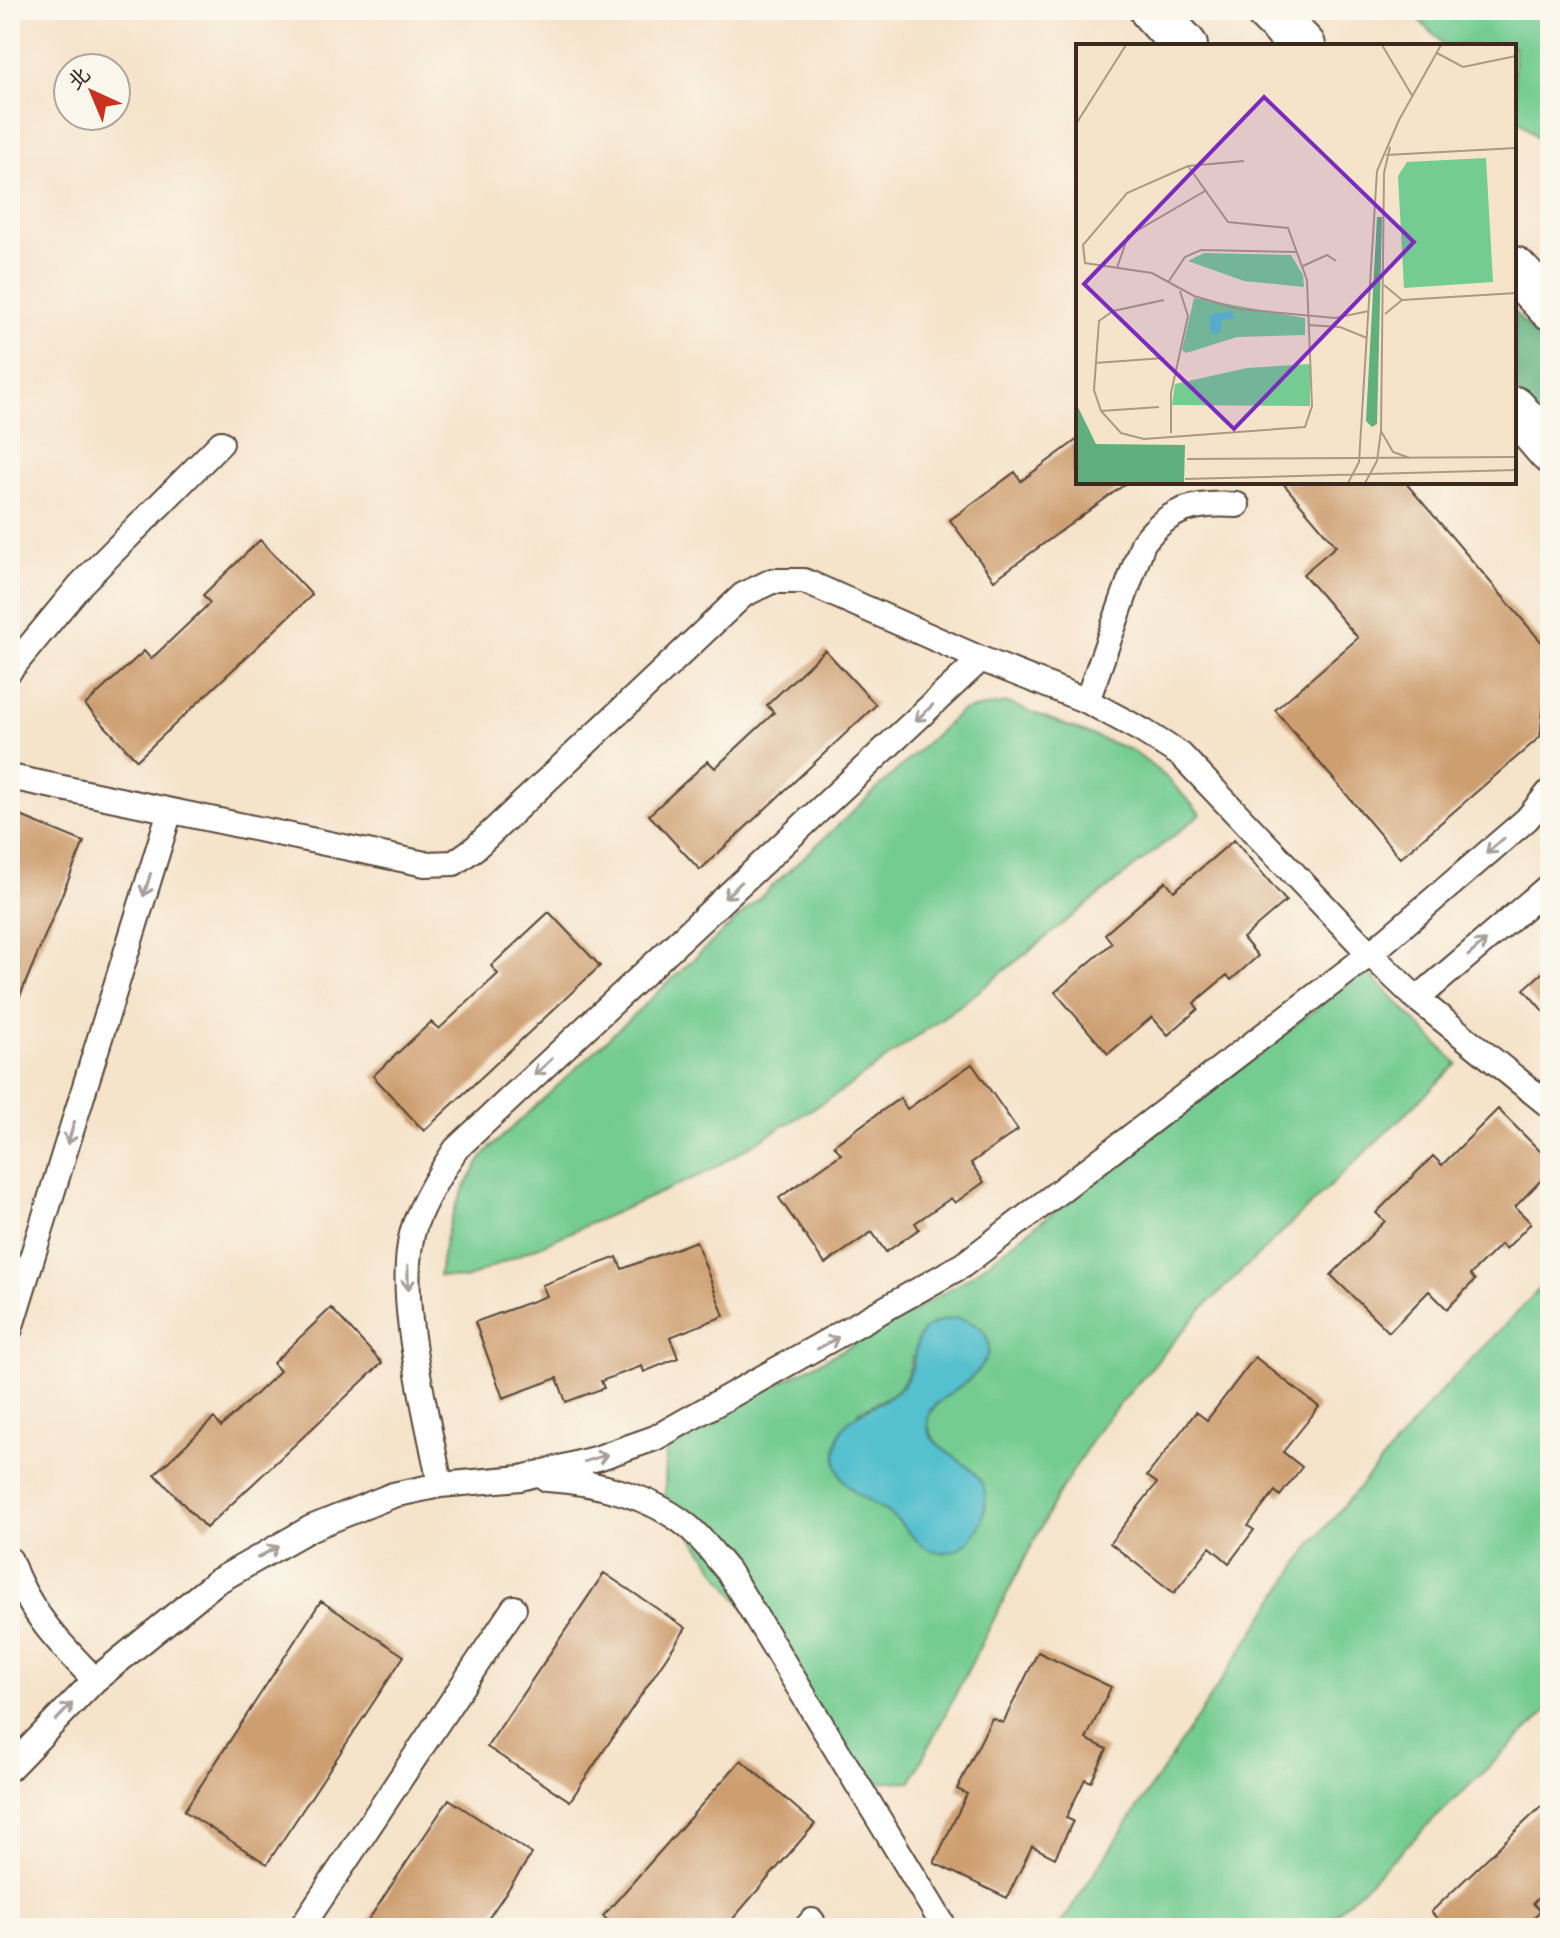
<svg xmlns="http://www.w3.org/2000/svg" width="1560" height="1938" font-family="Mali,'LXGW WenKai TC',sans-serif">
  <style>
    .green { fill: #74cc92; stroke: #587b58; stroke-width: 2; fill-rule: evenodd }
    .forest { fill: #5fb07c; stroke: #4d6d4d; stroke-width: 2 }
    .water { fill: #54c0ce; stroke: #487576; stroke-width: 2 }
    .building { fill: #cd9e70 }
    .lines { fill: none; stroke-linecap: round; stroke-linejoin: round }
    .lane-casing { stroke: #574638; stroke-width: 28 }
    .secondary-casing { stroke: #574638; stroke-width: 48 }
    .lane { stroke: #fff; stroke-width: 24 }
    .secondary { stroke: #fff; stroke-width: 44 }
    .oneway { stroke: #a79f9a }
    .inset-road { fill: none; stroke: #ab9985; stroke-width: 2 }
    .view { fill: #7b2cbf; fill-opacity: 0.15; stroke: #7b2cbf; stroke-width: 4 }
    .inset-edge { fill: none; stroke: #3b2a1e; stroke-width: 4 }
  </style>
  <rect width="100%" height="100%" fill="#fbf7ec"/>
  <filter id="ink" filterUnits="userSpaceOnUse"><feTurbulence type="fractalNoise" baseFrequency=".0125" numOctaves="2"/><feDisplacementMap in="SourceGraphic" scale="16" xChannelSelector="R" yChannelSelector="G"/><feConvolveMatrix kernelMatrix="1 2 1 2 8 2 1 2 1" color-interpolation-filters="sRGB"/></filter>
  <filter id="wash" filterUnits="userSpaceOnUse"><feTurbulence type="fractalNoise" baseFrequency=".006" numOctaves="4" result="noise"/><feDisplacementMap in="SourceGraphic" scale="32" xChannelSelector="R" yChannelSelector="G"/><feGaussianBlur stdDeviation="1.8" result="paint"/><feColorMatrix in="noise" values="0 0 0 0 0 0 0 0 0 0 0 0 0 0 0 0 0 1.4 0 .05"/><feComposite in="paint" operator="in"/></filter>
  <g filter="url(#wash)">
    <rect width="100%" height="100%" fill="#f5e3ca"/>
    <path class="green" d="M 1409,10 L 1550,10 L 1550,151 L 1514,115 L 1514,46 L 1445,46 Z
      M 1008,703 L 1133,751 L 1166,777 L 1201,814 L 975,994 L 845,1089 L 707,1172 L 465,1279 L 439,1276 C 445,1224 458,1195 486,1152 L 961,711 Z
      M 1366,970 L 1457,1064 L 1202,1309 L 1099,1428 L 1055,1500 L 911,1781 L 870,1783 L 665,1499 L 666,1443 L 896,1322 L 968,1278 ZM 912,1356 L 975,1374 L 942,1398 L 927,1418 C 931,1458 975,1458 985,1494 L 921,1544 L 891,1514 L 856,1493 L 859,1411 C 887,1399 909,1389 912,1356 Z
      M 1550,1278 L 1550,1708 L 1321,1928 L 1058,1928 L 1313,1542 L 1441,1391 Z"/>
    <path class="forest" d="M 1514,312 L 1550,350 L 1550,430 L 1514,388 Z"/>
    <path class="water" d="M 957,1318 C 989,1325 999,1347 976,1373 C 963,1387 944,1395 931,1409 C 912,1453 979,1455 985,1493 C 989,1521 967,1560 934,1551 C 920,1547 907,1530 897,1520 C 876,1500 836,1492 836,1457 C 835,1407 878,1414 902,1386 C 927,1358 898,1325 957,1318 Z"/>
    <g id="blocks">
      <path class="building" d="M 1078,439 L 1078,482 L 1128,482 L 994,580 L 950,520 L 1015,472 L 1021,481 Z
        M 1282,482 L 1405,482 L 1550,652 L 1540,737 L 1400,858 L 1275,710 L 1358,638 L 1303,574 L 1336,546 Z
        M 260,540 L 312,595 L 137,760 L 85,705 L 144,651 L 151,659 L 210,603 L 203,595 Z
        M 825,650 L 876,705 L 700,870 L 649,815 L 708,761 L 715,768 L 774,713 L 767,705 Z
        M 16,814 L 84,842 L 10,1020 L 10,827 Z
        M 1234,840 L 1286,901 L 1243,938 L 1258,956 L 1231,980 L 1227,975 L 1194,1003 L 1198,1009 L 1168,1035 L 1152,1017 L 1108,1054 L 1055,992 L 1112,943 L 1105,934 L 1166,881 L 1174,891 Z
        M 549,912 L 600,966 L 424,1131 L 373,1076 L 431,1022 L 439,1029 L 498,974 L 491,966 Z
        M 1550,966 L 1550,1019 L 1524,989 Z
        M 972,1064 L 1018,1130 L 971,1163 L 984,1182 L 955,1203 L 951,1198 L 915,1223 L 919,1229 L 886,1252 L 872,1232 L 825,1264 L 779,1198 L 841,1154 L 834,1145 L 900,1098 L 907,1109 Z
        M 1498,1109 L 1550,1161 L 1550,1171 L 1515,1207 L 1531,1223 L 1506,1249 L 1501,1244 L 1470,1275 L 1475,1280 L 1447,1309 L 1429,1291 L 1389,1332 L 1331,1275 L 1385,1221 L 1376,1213 L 1433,1156 L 1442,1165 Z
        M 696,1241 L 724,1316 L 670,1337 L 678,1358 L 644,1372 L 642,1366 L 601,1381 L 604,1388 L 566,1402 L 557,1378 L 503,1398 L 475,1322 L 547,1296 L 542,1285 L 617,1257 L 622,1269 Z
        M 331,1308 L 382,1363 L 206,1528 L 155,1474 L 214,1418 L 221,1427 L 280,1371 L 273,1363 Z
        M 1255,1357 L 1319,1407 L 1283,1452 L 1302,1467 L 1280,1496 L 1275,1491 L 1248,1526 L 1254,1530 L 1229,1563 L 1210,1547 L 1174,1593 L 1110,1543 L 1157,1483 L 1147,1476 L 1196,1412 L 1207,1420 Z
        M 604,1573 L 686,1628 L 570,1801 L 487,1747 Z
        M 321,1601 L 404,1656 L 267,1864 L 184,1811 Z
        M 1038,1652 L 1111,1687 L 1086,1739 L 1107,1749 L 1091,1782 L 1085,1779 L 1066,1818 L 1073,1821 L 1055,1858 L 1032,1846 L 1007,1898 L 934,1863 L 967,1794 L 957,1789 L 992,1718 L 1003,1723 Z
        M 741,1760 L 815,1824 L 725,1928 L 616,1928 L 603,1916 Z
        M 1550,1798 L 1550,1887 L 1533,1903 L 1540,1911 L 1523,1928 L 1446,1928 L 1431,1912 Z
        M 449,1799 L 532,1854 L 482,1928 L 363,1928 Z
        M 236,1920 L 236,1928 L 134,1928 L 134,1924 Z"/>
    </g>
  </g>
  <g filter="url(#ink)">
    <use href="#blocks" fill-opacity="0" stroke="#574638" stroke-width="2"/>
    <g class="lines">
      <defs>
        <path id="lane" d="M 10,670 L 81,584 L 221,443
          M 1087,701 L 1143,543 C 1169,508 1196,502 1237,505
          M 10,777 L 425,864 L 454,863 L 475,848 L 743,595 L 772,581 L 804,581 L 981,659 L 1087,701 L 1143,731 L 1181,755 L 1370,954 L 1417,999 L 1550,1106
          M 1417,999 L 1550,885
          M 10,1329 L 170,811
          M 547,1479 C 596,1482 653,1496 691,1529 C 704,1541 716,1557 728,1571 L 945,1928
          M 440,1485 C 428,1416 392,1290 415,1224 C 425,1197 440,1173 456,1149 L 981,659
          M 10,1560 C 27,1610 59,1643 95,1680
          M 10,1768 L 95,1680 L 216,1582 L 311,1528 L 393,1495 L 440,1485 L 521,1478 L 598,1458 L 655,1438 L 963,1265 L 1370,954 L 1527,819 L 1550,791
          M 301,1928 L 514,1608
          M 806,1928 L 812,1921"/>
        <path id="secondary" d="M 1152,10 L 1185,46
          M 1267,10 L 1303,46
          M 1514,269 L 1550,307
          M 1514,409 L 1550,451"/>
      </defs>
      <use href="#lane" class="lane-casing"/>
      <use href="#secondary" class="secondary-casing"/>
      <use href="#lane" class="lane"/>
      <use href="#secondary" class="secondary"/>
    </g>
    <defs><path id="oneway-shaft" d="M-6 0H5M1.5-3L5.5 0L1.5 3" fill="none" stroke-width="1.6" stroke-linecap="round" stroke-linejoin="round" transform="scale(2)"/></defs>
    <g class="oneway">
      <use href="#oneway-shaft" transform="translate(924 713) rotate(137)"/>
      <use href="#oneway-shaft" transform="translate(1495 846) rotate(139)"/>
      <use href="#oneway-shaft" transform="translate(147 885) rotate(107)"/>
      <use href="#oneway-shaft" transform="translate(733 890) rotate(137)"/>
      <use href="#oneway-shaft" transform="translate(1477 948) rotate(-41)"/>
      <use href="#oneway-shaft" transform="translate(543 1067) rotate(137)"/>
      <use href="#oneway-shaft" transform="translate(71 1133) rotate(107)"/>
      <use href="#oneway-shaft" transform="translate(408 1278) rotate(89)"/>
      <use href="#oneway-shaft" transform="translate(828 1343) rotate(-29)"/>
      <use href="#oneway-shaft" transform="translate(596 1458) rotate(-17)"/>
      <use href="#oneway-shaft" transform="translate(268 1552) rotate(-30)"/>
      <use href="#oneway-shaft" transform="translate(64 1712) rotate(-46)"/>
    </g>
  </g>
  <g transform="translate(1076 44)">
    <rect width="440" height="440" fill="#f5e3ca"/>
    <path d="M 410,114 L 417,238 L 328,244 L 322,132 L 331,118 ZM 128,209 L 215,211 L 227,231 L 228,243 L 168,237 L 112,217 ZM 118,254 L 229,274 L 229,291 L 161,293 L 110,309 L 106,306 ZM 234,320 L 234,362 L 96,361 L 99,340 L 171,324 Z" fill="#74cc92"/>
    <path d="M 301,173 L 306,173 L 301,380 L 296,383 L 290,377 ZM 0,359 L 20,400 L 109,401 L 108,439 L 0,439 Z" fill="#5fb07c"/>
    <path d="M 154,267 L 159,274 L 146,276 L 144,289 L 135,290 L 133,271 Z" fill="#54c0ce"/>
    <path class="inset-road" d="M 306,1 L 337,53M 361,9 L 387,23 L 440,12M 0,80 L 50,1M 310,111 L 440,104M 168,117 L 112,122 L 51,149 L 7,201 L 9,219 L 76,229 L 118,252 L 163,265 L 259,274 L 293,267M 227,222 L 251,211 L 260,217M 41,224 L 52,192 L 129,147M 93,237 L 109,213 L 125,206 L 221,208M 308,241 L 326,256 L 309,270M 88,256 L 37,267 L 23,277 L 18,346 L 25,367 L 45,389 L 68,395 L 229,383 L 236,362 L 231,236 L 212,184 L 152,178 L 112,122M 326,256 L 440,249M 232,281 L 264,283 L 291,294M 19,319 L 88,314M 25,367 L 83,363M 305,387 L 317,408 L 334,414M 95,389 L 95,349 L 112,272 L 104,247M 111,415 L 440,413M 109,435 L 440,426M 272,439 L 283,418 L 301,127 L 323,76 L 365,1M 289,439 L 301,417 L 305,387 L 308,129 L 314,103"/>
    <path class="view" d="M 188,53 L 338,198 L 158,385 L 8,240 Z"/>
    <rect width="440" height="440" class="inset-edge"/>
  </g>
  <rect width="1560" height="1938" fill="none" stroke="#fbf7ec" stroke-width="40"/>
  <g transform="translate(92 92) rotate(316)"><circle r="38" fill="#fbf7ec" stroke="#aea59a" stroke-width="2"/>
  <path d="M0-6L14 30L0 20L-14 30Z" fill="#c8321e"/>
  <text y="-12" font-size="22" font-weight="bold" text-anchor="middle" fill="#3b2a1e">北</text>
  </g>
</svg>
